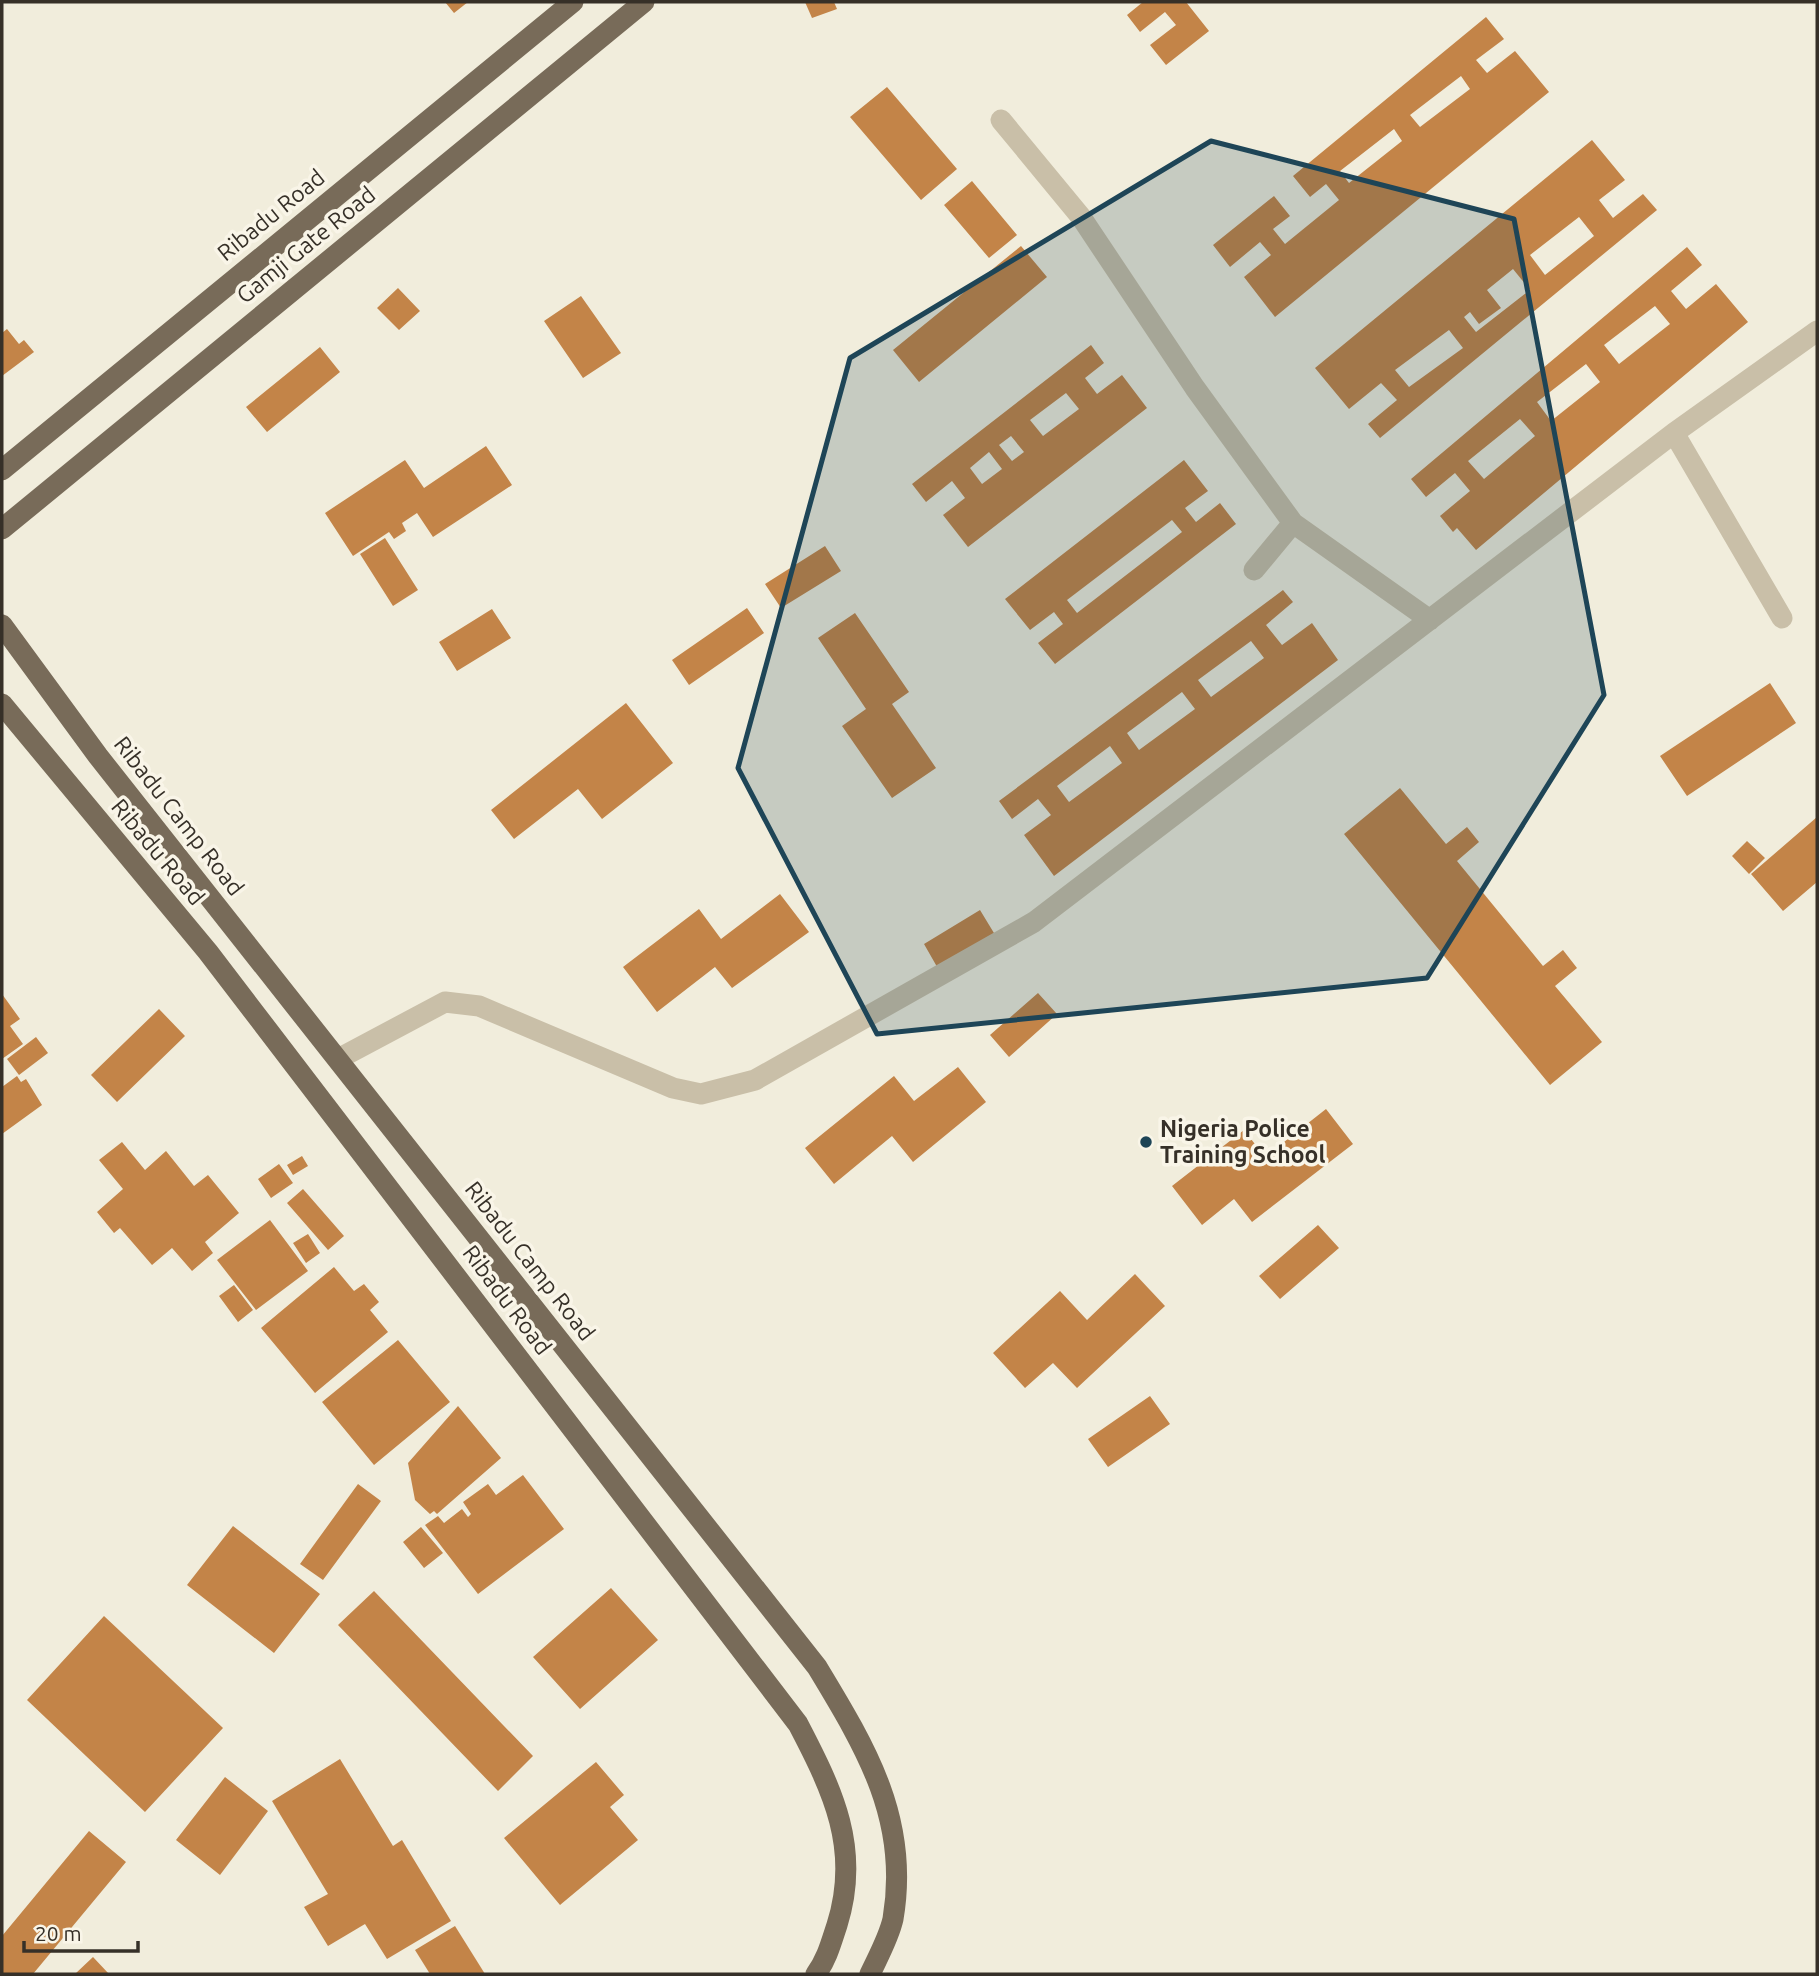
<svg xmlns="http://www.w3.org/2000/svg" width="1819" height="1976" font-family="Ubuntu,sans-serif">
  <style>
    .building { fill: #c38448; fill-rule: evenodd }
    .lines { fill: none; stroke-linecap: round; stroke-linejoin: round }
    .street { stroke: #c9bfa8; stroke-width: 21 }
    .primary { stroke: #786b59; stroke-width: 21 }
    .marked { fill: #1e4557; fill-opacity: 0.2; stroke: #1e4557; stroke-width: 5; stroke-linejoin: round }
    .poi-dot { fill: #1e4557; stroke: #f9f5e8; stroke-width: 2.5 }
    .labels { text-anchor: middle; stroke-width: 7; stroke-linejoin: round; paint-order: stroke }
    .street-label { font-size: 23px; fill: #363028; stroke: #f9f5e8 }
    .poi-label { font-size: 23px; font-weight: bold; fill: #363028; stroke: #f9f5e8; text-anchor: start }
  </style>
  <rect width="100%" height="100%" fill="#f1eddc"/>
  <path class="building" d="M 445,2 L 468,2 L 454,13 Z
    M 805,2 L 834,2 L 837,9 L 812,18 Z
    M 1143,2 L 1186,2 L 1209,31 L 1166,65 L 1150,45 L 1176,25 L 1165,12 L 1140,32 L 1127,15 Z
    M 1486,17 L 1504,39 L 1476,60 L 1487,73 L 1515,51 L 1549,92 L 1275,317 L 1244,277 L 1271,255 L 1260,242 L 1230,267 L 1213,245 L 1274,196 L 1290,216 L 1273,229 L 1285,244 L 1339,200 L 1326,184 L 1310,197 L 1293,176 ZM 1461,76 L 1470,89 L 1420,127 L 1410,115 ZM 1394,129 L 1402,141 L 1349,183 L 1340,171 Z
    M 887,87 L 957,169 L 921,200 L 850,117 Z
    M 1592,140 L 1625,180 L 1599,200 L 1613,218 L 1643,194 L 1657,210 L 1380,438 L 1368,424 L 1397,400 L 1381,383 L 1349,409 L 1315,368 ZM 1579,217 L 1594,236 L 1545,275 L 1530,255 ZM 1513,269 L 1530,290 L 1476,332 L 1464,317 L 1470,312 L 1479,324 L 1501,308 L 1487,290 ZM 1449,330 L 1463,348 L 1409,387 L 1395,370 Z
    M 972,181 L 1017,235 L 989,258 L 944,205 Z
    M 1021,246 L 1047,277 L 919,382 L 893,350 Z
    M 1687,247 L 1702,265 L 1671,291 L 1686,309 L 1716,284 L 1748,322 L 1476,550 L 1457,528 L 1453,532 L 1440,516 L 1470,491 L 1455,473 L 1426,497 L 1411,479 ZM 1655,306 L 1670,324 L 1619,364 L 1604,345 ZM 1586,364 L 1600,382 L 1551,421 L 1537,402 ZM 1520,419 L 1535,436 L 1484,479 L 1468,461 Z
    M 398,288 L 420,311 L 399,330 L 377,308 Z
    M 581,296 L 621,353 L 583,378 L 544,321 Z
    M 7,329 L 19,344 L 24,340 L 34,352 L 2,376 L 2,333 Z
    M 1091,345 L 1104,363 L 1085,378 L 1097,394 L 1122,375 L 1147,408 L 968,547 L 943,515 L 965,498 L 952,481 L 926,502 L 912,484 ZM 1066,393 L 1079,409 L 1043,436 L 1030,420 ZM 1011,436 L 1024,452 L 1012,461 L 999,445 ZM 989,452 L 1002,469 L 982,484 L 970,468 Z
    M 320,347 L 340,372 L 267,432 L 246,407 Z
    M 486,446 L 512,485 L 433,537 L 417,513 L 402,523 L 406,531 L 394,539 L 389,532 L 353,556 L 325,513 L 405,460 L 424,488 Z
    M 1184,460 L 1208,491 L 1185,508 L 1196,522 L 1220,503 L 1236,524 L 1055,664 L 1038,643 L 1063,624 L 1054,612 L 1030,630 L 1005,599 ZM 1172,520 L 1182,532 L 1077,613 L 1067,600 Z
    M 385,538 L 418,590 L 393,606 L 360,554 Z
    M 825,546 L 841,571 L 781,608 L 765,584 Z
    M 1283,590 L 1293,602 L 1266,625 L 1282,645 L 1312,623 L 1338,660 L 1054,876 L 1024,835 L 1051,815 L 1038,799 L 1012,819 L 999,801 ZM 1251,641 L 1264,658 L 1211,697 L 1198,680 ZM 1182,692 L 1195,709 L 1139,750 L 1127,733 ZM 1110,746 L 1122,763 L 1069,802 L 1057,786 Z
    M 747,608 L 764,633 L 689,685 L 672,660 Z
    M 492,609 L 511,638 L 457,671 L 439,642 Z
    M 855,613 L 909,692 L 892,704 L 936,768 L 892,798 L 842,726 L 866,709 L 818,638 Z
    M 1770,683 L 1796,723 L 1687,796 L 1660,756 Z
    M 626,703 L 673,763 L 602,819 L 578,789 L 514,839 L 491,810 Z
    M 1400,788 L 1446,844 L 1467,827 L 1479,842 L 1457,861 L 1543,966 L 1563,950 L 1577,968 L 1555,986 L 1602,1042 L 1550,1085 L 1344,834 Z
    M 1817,817 L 1817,882 L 1783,911 L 1751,874 Z
    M 1747,841 L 1765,858 L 1749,874 L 1732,856 Z
    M 780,894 L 809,932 L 732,988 L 715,967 L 657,1012 L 623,967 L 699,909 L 721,939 Z
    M 980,910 L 997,938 L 940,972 L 924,944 Z
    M 1038,993 L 1057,1014 L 1009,1057 L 990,1035 Z
    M 2,994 L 20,1019 L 10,1026 L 23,1044 L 2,1059 Z
    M 159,1009 L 185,1036 L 117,1102 L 91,1075 Z
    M 36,1037 L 48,1053 L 19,1075 L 7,1059 Z
    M 958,1067 L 986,1102 L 913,1162 L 892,1136 L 834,1184 L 805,1148 L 894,1076 L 914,1101 Z
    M 17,1076 L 21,1082 L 26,1079 L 42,1105 L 2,1134 L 2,1087 Z
    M 1326,1109 L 1353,1144 L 1252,1222 L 1234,1199 L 1202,1225 L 1172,1186 L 1244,1130 L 1265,1157 Z
    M 122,1142 L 145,1170 L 166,1151 L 194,1186 L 208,1175 L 239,1213 L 205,1242 L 213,1253 L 192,1271 L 172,1248 L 152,1265 L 120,1228 L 114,1233 L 97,1212 L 123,1189 L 99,1160 Z
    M 302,1156 L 308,1166 L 293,1175 L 287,1165 Z
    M 279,1164 L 293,1183 L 271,1198 L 258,1179 Z
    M 303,1189 L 344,1236 L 328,1250 L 287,1203 Z
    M 270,1220 L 308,1271 L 256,1310 L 217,1260 Z
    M 1318,1225 L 1339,1248 L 1280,1299 L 1259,1276 Z
    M 308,1234 L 320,1253 L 306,1263 L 293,1243 Z
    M 334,1267 L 354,1291 L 364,1284 L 379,1302 L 370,1310 L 388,1332 L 315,1393 L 261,1328 Z
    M 1135,1274 L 1165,1306 L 1077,1388 L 1053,1363 L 1025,1388 L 993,1353 L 1060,1291 L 1087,1320 Z
    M 234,1285 L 253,1310 L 238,1322 L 219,1296 Z
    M 398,1340 L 450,1402 L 374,1465 L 322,1402 Z
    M 1150,1396 L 1170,1424 L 1108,1467 L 1088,1439 Z
    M 458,1406 L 501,1458 L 437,1514 L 434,1511 L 430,1514 L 415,1500 L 408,1463 Z
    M 523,1475 L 564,1529 L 478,1594 L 425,1525 L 438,1516 L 444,1523 L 462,1509 L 468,1517 L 471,1514 L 463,1502 L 488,1484 L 496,1495 Z
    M 358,1484 L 381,1501 L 323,1580 L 300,1564 Z
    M 233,1526 L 320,1594 L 274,1653 L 187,1585 Z
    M 421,1527 L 443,1553 L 424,1568 L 403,1542 Z
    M 611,1588 L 658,1640 L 580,1709 L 533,1657 Z
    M 374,1591 L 533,1756 L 498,1791 L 338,1625 Z
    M 104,1616 L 223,1728 L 145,1812 L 27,1700 Z
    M 340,1759 L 393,1846 L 402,1840 L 451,1921 L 387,1959 L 365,1924 L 328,1946 L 304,1907 L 328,1894 L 272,1801 Z
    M 596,1762 L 624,1795 L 610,1807 L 638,1840 L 560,1905 L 504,1838 Z
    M 225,1777 L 268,1811 L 220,1875 L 176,1840 Z
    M 89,1831 L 126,1862 L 33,1974 L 2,1974 L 2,1936 Z
    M 455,1926 L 485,1974 L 430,1974 L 415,1950 Z
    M 93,1957 L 109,1974 L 75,1974 Z"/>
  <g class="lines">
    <path class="street" d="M 1001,120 L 1081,217 L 1195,388 L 1293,523 L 1430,620
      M 1674,433 L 1782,618
      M 1254,570 L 1293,523
      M 338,1059 L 445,1002 L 479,1006 L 673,1088 L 701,1094 L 755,1080 L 1034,922 L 1674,433 L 1817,331"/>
    <path class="primary" d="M 2,470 L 573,2
      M 2,529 L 644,2
      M 2,625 L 98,756 L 817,1667 C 866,1748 910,1820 893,1919 C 889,1937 878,1957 870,1974
      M 2,704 L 208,952 L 798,1724 C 833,1791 861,1849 837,1925 C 831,1943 827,1959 816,1974"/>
  </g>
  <path class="marked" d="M 1211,141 L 1514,219 L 1604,695 L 1427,978 L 877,1034 L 738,768 L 850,358 Z"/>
  <circle class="poi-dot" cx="1146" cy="1142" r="7"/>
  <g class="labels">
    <g class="street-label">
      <text transform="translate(271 215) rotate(-39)" y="8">Ribadu Road</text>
      <text transform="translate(306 245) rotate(-39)" y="8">Gamji Gate Road</text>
      <text transform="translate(179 816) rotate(52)" y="8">Ribadu Camp Road</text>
      <text transform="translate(158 852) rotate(50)" y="8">Ribadu Road</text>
      <text transform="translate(530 1261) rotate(52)" y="8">Ribadu Camp Road</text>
      <text transform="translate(507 1300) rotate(53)" y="8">Ribadu Road</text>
    </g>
    <g class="poi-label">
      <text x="1160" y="1137">Nigeria Police<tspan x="1160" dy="26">Training School</tspan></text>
    </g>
  </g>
  <rect width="1819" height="1976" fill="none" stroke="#363028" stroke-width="7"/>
  <path d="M24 1941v10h114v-10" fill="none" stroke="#363028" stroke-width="3.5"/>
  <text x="35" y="1941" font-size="21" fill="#363028" stroke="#f9f5e8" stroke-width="5" paint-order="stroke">20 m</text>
</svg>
